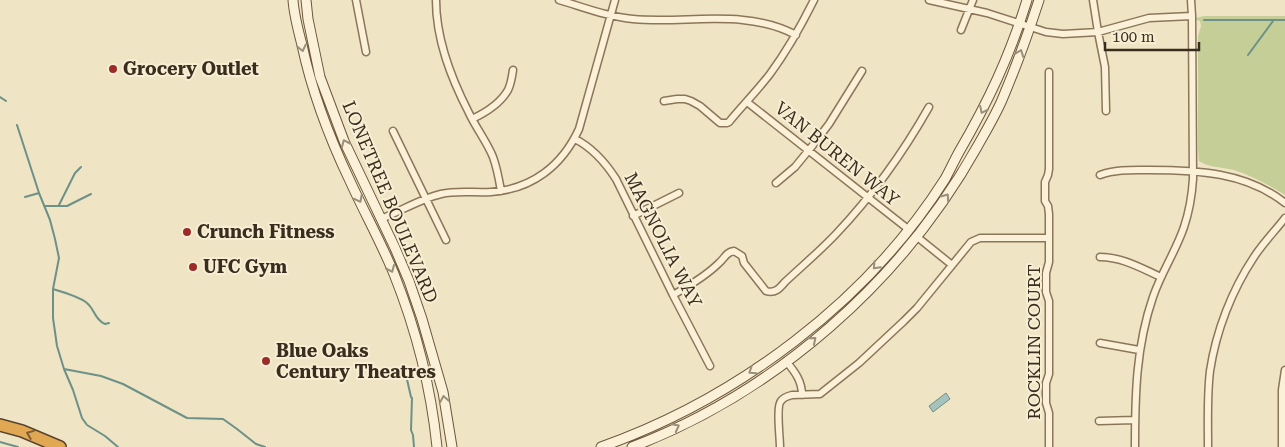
<svg xmlns="http://www.w3.org/2000/svg" width="1285" height="447" font-family="'Roboto Serif',serif">
  <style>
    .green { fill: #c5ce97 }
    .water { fill: #a6c2bb; stroke: #6c9189 }
    .lines { fill: none; stroke-linecap: round; stroke-linejoin: round }
    .stream { stroke: #6c9189; stroke-width: 2 }
    .minor-casing { stroke: #8b765a; stroke-width: 9 }
    .secondary-casing { stroke: #6c573d; stroke-width: 11 }
    .motorway-casing { stroke: #58432e; stroke-width: 14 }
    .minor { stroke: #faf1d8; stroke-width: 6 }
    .secondary { stroke: #faf1d8; stroke-width: 9 }
    .motorway { stroke: #e1a853; stroke-width: 11 }
    .oneway { stroke: #9a8f7b }
    .oneway2 { stroke: #7d5e33 }
    .poi-dot { fill: #9b2c28; stroke: #f7eed4; stroke-width: 2 }
    .labels { text-anchor: middle; stroke-width: 4; stroke-linejoin: round; paint-order: stroke }
    .poi-label { font-size: 18px; font-weight: bold; fill: #3a2d1e; stroke: #f7eed4; text-anchor: start }
    .street-label { font-size: 18px; fill: #3a2d1e; stroke: #f7eed4 }
  </style>
  <rect width="100%" height="100%" fill="#efe4c4"/>
  <path class="green" d="M 1204,16 L 1285,16 L 1285,195 C 1269,185 1252,176 1234,170 C 1225,168 1207,167 1199,161 L 1198,149 L 1198,36 L 1201,26 L 1200,21 L 1193,19 Z"/>
  <path class="water" d="M 946,393 L 950,399 L 933,412 L 929,406 Z"/>
  <g class="lines">
    <path class="stream" d="M 1204,20 L 1285,20
      M 1248,55 L 1273,21
      M 0,97 L 6,101
      M 17,125 L 39,193 L 50,220 L 55,239 L 59,258 L 53,289 L 53,318 L 57,346 L 64,369 L 73,390 L 82,418 L 87,425 L 105,436 L 118,447
      M 25,197 L 39,193
      M 59,205 L 75,173 L 81,167
      M 44,206 L 67,206 L 91,194
      M 53,289 C 63,292 80,297 87,303 C 95,310 95,320 105,324 L 109,323
      M 64,369 L 101,376 L 123,384 L 187,418 L 223,419 L 237,429 L 256,444 L 265,447
      M 406,375 L 411,397 L 412,398 L 411,430 L 413,435 L 414,447
      M 0,442 L 18,447"/>
    <defs>
      <path id="minor" d="M 356,0 L 366,52
        M 436,0 C 436,40 451,78 469,113 C 476,128 487,142 493,157 C 497,168 499,179 501,191
        M 559,0 C 583,7 608,17 633,19 C 687,24 745,8 796,35
        M 929,0 L 987,13 L 1046,32 L 1063,34 L 1098,32 L 1149,18 L 1192,16 L 1193,179 C 1192,195 1189,212 1184,227 C 1176,251 1161,273 1153,297 C 1136,346 1135,396 1135,447
        M 1093,0 L 1098,32 L 1105,67 L 1106,111
        M 1191,0 L 1192,16
        M 961,30 L 973,0
        M 664,101 L 677,99 L 685,99 L 691,101 L 700,106 L 720,123 L 727,123 L 729,122 C 742,106 757,91 770,74 C 787,51 801,26 814,0
        M 747,102 L 908,229
        M 472,119 C 485,113 500,104 508,90 C 511,84 512,77 513,70
        M 393,131 L 446,240
        M 575,139 C 593,148 605,162 616,179 L 673,295 L 710,366
        M 1100,175 C 1116,169 1133,170 1149,170 C 1197,170 1246,172 1285,203
        M 776,183 L 795,167 L 813,145 L 829,124 L 862,71
        M 633,216 L 679,193
        M 381,219 C 401,211 420,199 441,194 C 457,190 474,193 491,192 C 532,189 562,166 579,129 L 615,0
        M 916,236 L 952,265
        M 1100,257 C 1122,257 1141,268 1161,277
        M 673,295 C 689,286 706,276 719,263 C 725,258 726,252 734,251 L 742,256 L 744,263 L 766,291 C 775,294 780,288 785,282 C 802,266 820,251 836,234 C 872,196 903,153 929,107
        M 1100,343 L 1139,350
        M 786,361 C 795,372 802,381 802,395
        M 1099,421 L 1135,420
        M 780,447 C 780,438 776,406 781,401 C 783,398 788,396 792,395 L 820,394 L 859,363 L 904,321 L 917,308 L 971,242 L 980,238 L 1049,238
        M 1049,447 L 1049,413 L 1046,403 L 1046,383 L 1049,374 L 1049,301 L 1046,292 L 1046,273 L 1049,262 L 1049,214 L 1048,206 L 1045,201 L 1045,182 L 1048,175 L 1049,169 L 1049,72
        M 1208,447 C 1208,422 1207,396 1210,371 C 1216,331 1232,290 1254,257 C 1263,243 1275,231 1285,218
        M 1282,447 L 1282,390 L 1285,370"/>
      <path id="secondary" d="M 293,0 C 294,15 298,30 302,45 C 312,92 329,137 350,181 C 364,212 381,242 394,274 C 416,329 431,388 437,447
        M 306,0 L 308,19 L 320,77 L 344,141 L 395,248 L 409,281 L 422,319 L 443,392 L 452,447
        M 601,447 C 737,399 867,302 945,179 C 950,170 954,161 959,152 C 988,102 1010,56 1027,0
        M 632,447 C 776,392 902,281 977,147 C 986,131 995,116 1002,100 C 1016,67 1028,34 1039,0"/>
      <path id="motorway" d="M 0,425 L 22,431 L 60,447"/>
    </defs>
    <use href="#minor" class="minor-casing"/>
    <use href="#secondary" class="secondary-casing"/>
    <use href="#motorway" class="motorway-casing"/>
    <use href="#minor" class="minor"/>
    <use href="#secondary" class="secondary"/>
    <use href="#motorway" class="motorway"/>
  </g>
  <defs><path id="oneway-chevron" d="M-2-3.5L2.5 0L-2 3.5" fill="none" stroke-width="1.6" stroke-linecap="round" stroke-linejoin="round" transform="scale(1.25)"/></defs>
  <g class="oneway">
    <use href="#oneway-chevron" transform="translate(302 48) rotate(77)"/>
    <use href="#oneway-chevron" transform="translate(1020 53) rotate(-69)"/>
    <use href="#oneway-chevron" transform="translate(983 110) rotate(116)"/>
    <use href="#oneway-chevron" transform="translate(345 143) rotate(-114)"/>
    <use href="#oneway-chevron" transform="translate(946 197) rotate(-55)"/>
    <use href="#oneway-chevron" transform="translate(359 199) rotate(63)"/>
    <use href="#oneway-chevron" transform="translate(876 266) rotate(133)"/>
    <use href="#oneway-chevron" transform="translate(391 269) rotate(66)"/>
    <use href="#oneway-chevron" transform="translate(813 340) rotate(-40)"/>
    <use href="#oneway-chevron" transform="translate(752 371) rotate(147)"/>
    <use href="#oneway-chevron" transform="translate(444 399) rotate(-100)"/>
    <use href="#oneway-chevron" transform="translate(676 427) rotate(-27)"/>
  </g>
  <use class="oneway2" href="#oneway-chevron" transform="translate(30 434) rotate(-158)"/>
  <g class="poi-dot">
    <circle cx="113" cy="69" r="5"/>
    <circle cx="187" cy="232" r="5"/>
    <circle cx="193" cy="267" r="5"/>
    <circle cx="266" cy="361" r="5"/>
  </g>
  <g class="labels">
    <g class="poi-label">
      <text x="123" y="75">Grocery Outlet</text>
      <text x="197" y="238">Crunch Fitness</text>
      <text x="203" y="273">UFC Gym</text>
      <text x="276" y="357">Blue Oaks<tspan x="276" dy="21">Century Theatres</tspan></text>
    </g>
    <g class="street-label">
      <text transform="translate(837 154) rotate(39)" y="6">VAN BUREN WAY</text>
      <text transform="translate(390 202) rotate(67)" y="6">LONETREE BOULEVARD</text>
      <text transform="translate(663 240) rotate(63)" y="6">MAGNOLIA WAY</text>
      <text transform="translate(1034 342) rotate(-90)" y="6">ROCKLIN COURT</text>
    </g>
  </g>
  <path d="M1105 42v8h94v-8" fill="none" stroke="#3a2d1e" stroke-width="2.5"/>
  <text x="1112" y="42" font-size="15" fill="#3a2d1e" stroke="#f7eed4" stroke-width="4" paint-order="stroke">100 m</text>
</svg>
